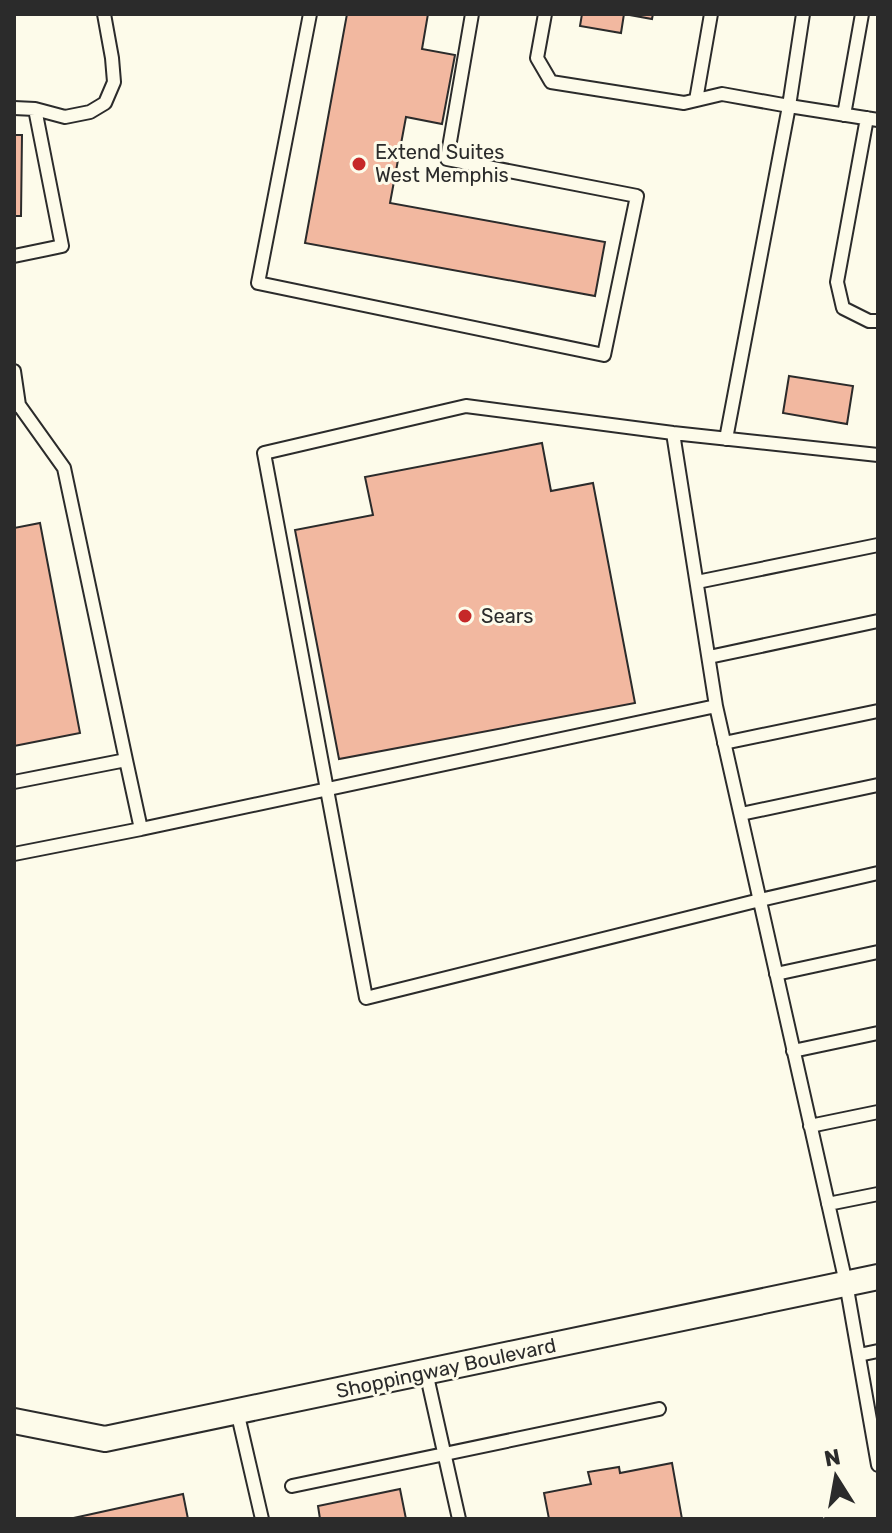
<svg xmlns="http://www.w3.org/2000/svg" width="892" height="1533" font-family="Rubik,sans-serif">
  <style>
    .building { fill: #f2b8a0; stroke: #2b2b2b; stroke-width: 2 }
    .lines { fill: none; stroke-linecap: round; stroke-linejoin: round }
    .lane-casing { stroke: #2b2b2b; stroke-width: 16 }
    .street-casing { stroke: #2b2b2b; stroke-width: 28 }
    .lane { stroke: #fdfbea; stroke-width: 12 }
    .street { stroke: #fdfbea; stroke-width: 24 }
    .poi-dot { fill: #c62828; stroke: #fdfbea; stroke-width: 3 }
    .labels { text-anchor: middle; stroke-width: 6; stroke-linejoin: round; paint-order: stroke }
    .poi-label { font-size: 20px; fill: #2b2b2b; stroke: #fdfbea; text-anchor: start }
    .street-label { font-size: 20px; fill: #2b2b2b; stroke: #fdfbea }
  </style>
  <rect width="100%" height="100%" fill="#fdfbea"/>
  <path class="building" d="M 347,14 L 428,14 L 422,49 L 455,55 L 442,124 L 406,117 L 390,203 L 605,242 L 595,296 L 305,243 Z
    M 582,14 L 653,14 L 652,19 L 624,14 L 621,33 L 580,26 Z
    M 14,135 L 22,135 L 21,216 L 14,216 Z
    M 789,376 L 853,386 L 847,424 L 783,413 Z
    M 542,443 L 551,491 L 593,483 L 635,703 L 339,759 L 295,530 L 373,515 L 365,477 Z
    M 40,523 L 80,733 L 14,746 L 14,528 Z
    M 672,1463 L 682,1519 L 549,1519 L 544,1493 L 591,1484 L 588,1472 L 619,1467 L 620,1473 Z
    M 400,1489 L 406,1519 L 320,1519 L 318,1506 Z
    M 183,1494 L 188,1519 L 69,1519 Z"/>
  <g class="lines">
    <defs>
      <path id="lane" d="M 310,14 L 258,283 L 604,355 L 637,196 L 447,159 L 472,14
        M 545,14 L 537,58 L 551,82 L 684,103 L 722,94 L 789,106 L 803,14
        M 696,100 L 711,14
        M 14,108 L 35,109 L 65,117 L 90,112 L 105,103 L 114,82 L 112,58 L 104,14
        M 844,115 L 862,14
        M 867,118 L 837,282 L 843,308 L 869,321 L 878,321
        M 14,256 L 62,246 L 35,109
        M 14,371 L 19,405
        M 14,406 L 19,405 L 64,468 L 126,760
        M 673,433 L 716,706
        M 726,439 L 789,106 L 878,120
        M 878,455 L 673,433 L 466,406 L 264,453 L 366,998 L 760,900 L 878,873
        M 697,582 L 878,545
        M 709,657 L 878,621
        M 724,743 L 878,711
        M 14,782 L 126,760 L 141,829 L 14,854
        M 741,814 L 878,785
        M 141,829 L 716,706 L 846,1283 L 878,1465
        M 776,974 L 878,952
        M 793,1051 L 878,1033
        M 810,1126 L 878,1112
        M 828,1204 L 878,1194
        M 859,1355 L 878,1351
        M 426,1372 L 459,1519
        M 237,1411 L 262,1519
        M 292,1486 L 659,1409"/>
      <path id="street" d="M 14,1421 L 105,1439 L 878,1277"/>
    </defs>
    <use href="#lane" class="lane-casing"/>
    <use href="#street" class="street-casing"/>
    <use href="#lane" class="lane"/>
    <use href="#street" class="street"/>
  </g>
  <g class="poi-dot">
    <circle cx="359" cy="164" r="8"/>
    <circle cx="465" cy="616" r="8"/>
  </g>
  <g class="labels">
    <g class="poi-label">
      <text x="375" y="159">Extend Suites<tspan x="375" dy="23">West Memphis</tspan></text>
      <text x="481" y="623">Sears</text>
    </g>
    <g class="street-label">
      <text transform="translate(446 1368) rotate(-12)" y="7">Shoppingway Boulevard</text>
    </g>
  </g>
  <rect width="892" height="1533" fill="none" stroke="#2b2b2b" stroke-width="32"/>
  <g transform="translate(836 1477) rotate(349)" stroke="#fdfbea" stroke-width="6" paint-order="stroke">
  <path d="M0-6L14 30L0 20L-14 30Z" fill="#2b2b2b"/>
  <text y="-12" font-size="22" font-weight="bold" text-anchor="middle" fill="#2b2b2b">N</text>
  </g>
</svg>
